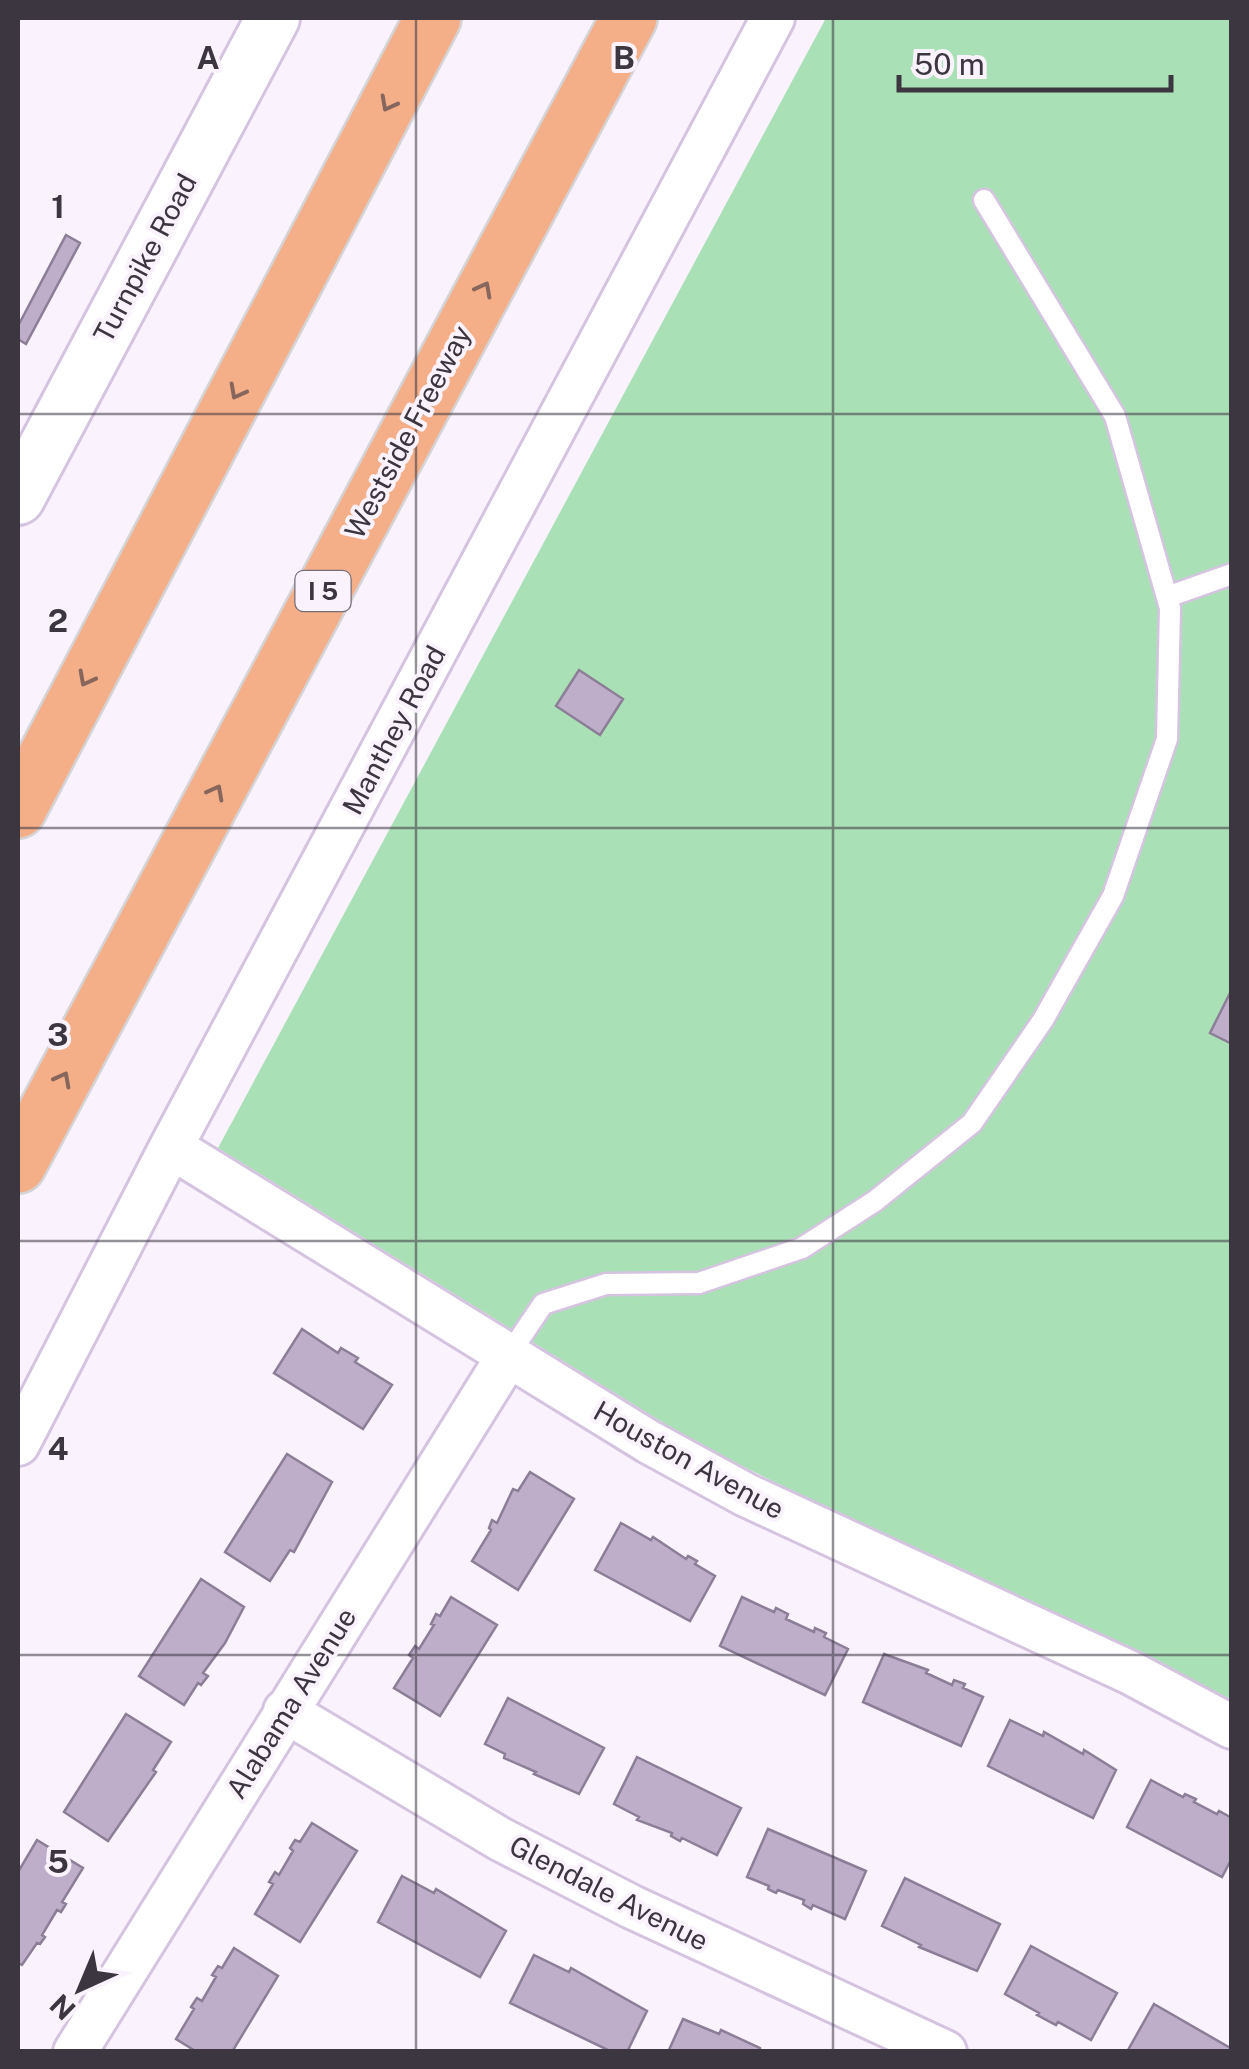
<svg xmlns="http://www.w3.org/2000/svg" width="1249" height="2069" font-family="'Public Sans',sans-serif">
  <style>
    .green { fill: #aae0b5 }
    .building { fill: #beaec9; stroke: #8c7e97; stroke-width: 2.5 }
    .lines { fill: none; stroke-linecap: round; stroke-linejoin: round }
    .service-casing { stroke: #d4c4df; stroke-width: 25 }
    .minor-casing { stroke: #d4c4df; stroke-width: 48 }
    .tertiary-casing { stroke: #d4c4df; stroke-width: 58 }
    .motorway-casing { stroke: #d4d3d5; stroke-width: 60 }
    .service { stroke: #fff; stroke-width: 20 }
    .minor { stroke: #fff; stroke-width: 42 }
    .tertiary { stroke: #fff; stroke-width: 52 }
    .motorway { stroke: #f5af88; stroke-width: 55 }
    .oneway { stroke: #86665d }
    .grid { fill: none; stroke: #3c3641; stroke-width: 2.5; stroke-opacity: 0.55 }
    .labels { text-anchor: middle; stroke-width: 8; stroke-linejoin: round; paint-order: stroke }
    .shield { fill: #faf3fe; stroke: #756f7a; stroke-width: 2.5 }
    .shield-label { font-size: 25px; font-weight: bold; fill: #3c3641 }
    .street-label { font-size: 28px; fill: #3c3641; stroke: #faf3fe }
    .grid-label { font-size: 32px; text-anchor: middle; font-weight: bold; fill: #3c3641; stroke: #faf3fe; stroke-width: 8; stroke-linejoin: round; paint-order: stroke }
  </style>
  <rect width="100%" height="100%" fill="#faf3fe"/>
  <path class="green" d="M 826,18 L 1231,18 L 1231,1708 L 696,1443 L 218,1148 Z"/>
  <path class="building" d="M 66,235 L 80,243 L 26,344 L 18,339 L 18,326 Z
    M 579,670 L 623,699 L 600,735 L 556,706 Z
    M 1232,989 L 1232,1044 L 1210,1033 Z
    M 302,1329 L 338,1353 L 341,1348 L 358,1358 L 355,1362 L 392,1385 L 363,1429 L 274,1373 Z
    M 287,1454 L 332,1482 L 294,1552 L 290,1550 L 270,1581 L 225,1552 Z
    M 530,1472 L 574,1499 L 518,1590 L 472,1561 L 491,1530 L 489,1528 L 492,1520 L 497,1523 L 513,1489 L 518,1491 Z
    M 621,1523 L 651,1540 L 653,1537 L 686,1559 L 688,1556 L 697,1561 L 695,1564 L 715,1576 L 690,1621 L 595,1570 Z
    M 201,1579 L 244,1607 L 225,1643 L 203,1673 L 208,1676 L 201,1685 L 198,1683 L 184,1705 L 139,1676 Z
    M 451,1597 L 497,1625 L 440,1716 L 394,1688 L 413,1658 L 409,1655 L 415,1646 L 419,1649 L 434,1625 L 431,1624 L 436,1614 L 440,1616 Z
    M 742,1597 L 774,1612 L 776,1608 L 788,1614 L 786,1619 L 814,1632 L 815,1628 L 826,1633 L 824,1637 L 848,1649 L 825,1695 L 720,1646 Z
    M 884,1654 L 928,1670 L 926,1673 L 952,1685 L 954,1680 L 965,1684 L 963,1688 L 983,1697 L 961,1746 L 863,1702 Z
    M 508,1698 L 604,1748 L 579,1794 L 534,1774 L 536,1772 L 504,1758 L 505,1754 L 485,1744 Z
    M 126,1714 L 171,1742 L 153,1770 L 156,1772 L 108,1841 L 64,1812 Z
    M 1010,1720 L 1043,1736 L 1044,1732 L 1083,1754 L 1084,1750 L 1116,1770 L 1093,1818 L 988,1766 Z
    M 637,1757 L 741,1808 L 717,1855 L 682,1838 L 680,1841 L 671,1836 L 672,1833 L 637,1820 L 639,1817 L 614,1804 Z
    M 1151,1780 L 1183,1797 L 1185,1794 L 1196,1799 L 1194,1802 L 1217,1814 L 1219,1811 L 1230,1817 L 1232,1858 L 1222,1877 L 1127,1827 Z
    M 312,1823 L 357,1851 L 300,1942 L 255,1914 L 273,1884 L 269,1882 L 275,1872 L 279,1875 L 293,1851 L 290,1848 L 295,1840 L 300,1842 Z
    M 768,1829 L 866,1871 L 845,1919 L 813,1905 L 811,1909 L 803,1904 L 804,1900 L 778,1890 L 776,1893 L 768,1889 L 769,1886 L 747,1877 Z
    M 37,1840 L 83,1868 L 62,1902 L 66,1904 L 61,1912 L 57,1910 L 42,1935 L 45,1937 L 40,1944 L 37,1943 L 22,1965 L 18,1963 L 18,1872 Z
    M 402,1876 L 434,1893 L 436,1889 L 506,1931 L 480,1977 L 378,1922 Z
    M 905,1878 L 1000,1924 L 977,1971 L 919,1947 L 921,1945 L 882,1926 Z
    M 1031,1946 L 1117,1993 L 1091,2040 L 1058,2022 L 1056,2025 L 1037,2015 L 1039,2013 L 1005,1994 Z
    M 234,1948 L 278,1976 L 232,2052 L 197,2052 L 176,2039 L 194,2009 L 191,2007 L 197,1998 L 202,2001 L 216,1977 L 212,1975 L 218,1966 L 222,1968 Z
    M 534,1955 L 569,1972 L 571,1968 L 647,2011 L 627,2052 L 612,2052 L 510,2003 Z
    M 1154,2004 L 1232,2049 L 1232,2052 L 1128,2050 Z
    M 683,2019 L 719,2034 L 721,2030 L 760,2048 L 760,2052 L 668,2052 Z"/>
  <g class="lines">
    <defs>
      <path id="service" d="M 1167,597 L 1232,574
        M 508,1356 L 543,1304 L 606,1284 L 699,1283 L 802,1248 L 875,1201 L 972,1123 L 1043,1020 L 1113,896 L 1167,739 L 1170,608 L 1115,416 L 984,200"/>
      <path id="minor" d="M 171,1147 L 649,1442 L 746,1495 L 1131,1673 L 1232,1727
        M 18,1444 L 171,1147 L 773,18
        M 285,1711 L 500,1839 L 632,1907 L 945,2052
        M 75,2052 L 508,1356"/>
      <path id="tertiary" d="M 18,498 L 273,18"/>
      <path id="motorway" d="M 18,810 L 433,18
        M 18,1165 L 629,18"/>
    </defs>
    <use href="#service" class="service-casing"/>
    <use href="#minor" class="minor-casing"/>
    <use href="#tertiary" class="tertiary-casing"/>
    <use href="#motorway" class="motorway-casing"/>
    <use href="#service" class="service"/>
    <use href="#minor" class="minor"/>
    <use href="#tertiary" class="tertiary"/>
    <use href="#motorway" class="motorway"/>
  </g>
  <defs><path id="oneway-chevron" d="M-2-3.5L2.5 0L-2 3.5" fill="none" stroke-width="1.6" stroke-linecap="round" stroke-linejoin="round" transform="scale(2.5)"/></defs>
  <g class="oneway">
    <use href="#oneway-chevron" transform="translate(388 104) rotate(118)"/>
    <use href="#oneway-chevron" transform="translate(484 289) rotate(-62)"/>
    <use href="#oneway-chevron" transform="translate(237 392) rotate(118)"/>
    <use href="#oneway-chevron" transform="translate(86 679) rotate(118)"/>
    <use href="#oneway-chevron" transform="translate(216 792) rotate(-62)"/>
    <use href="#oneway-chevron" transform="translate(63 1079) rotate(-62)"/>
  </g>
  <path class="grid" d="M 416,18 L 416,2052M 833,18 L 833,2052M 18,414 L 1232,414M 18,828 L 1232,828M 18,1241 L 1232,1241M 18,1655 L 1232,1655"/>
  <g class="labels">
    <rect class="shield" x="295.5" y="571" width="55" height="40" rx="8"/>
    <g class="shield-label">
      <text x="323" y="600">I 5</text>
    </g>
    <g class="street-label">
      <text transform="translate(145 258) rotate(-62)" y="10">Turnpike Road</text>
      <text transform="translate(408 432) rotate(-62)" y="10">Westside Freeway</text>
      <text transform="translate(394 730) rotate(-62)" y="10">Manthey Road</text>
      <text transform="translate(689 1460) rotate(29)" y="10">Houston Avenue</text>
      <text transform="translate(291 1703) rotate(-58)" y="10">Alabama Avenue</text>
      <text transform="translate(609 1893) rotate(27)" y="10">Glendale Avenue</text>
    </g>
  </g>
  <g class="grid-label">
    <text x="208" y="69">A</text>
    <text x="624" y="69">B</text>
    <text x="58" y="218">1</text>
    <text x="58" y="632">2</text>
    <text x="58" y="1046">3</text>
    <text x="58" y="1460">4</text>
    <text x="58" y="1873">5</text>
  </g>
  <rect width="1249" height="2069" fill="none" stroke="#3c3641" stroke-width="40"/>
  <g transform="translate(80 1989) rotate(224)" stroke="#faf3fe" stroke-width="8" paint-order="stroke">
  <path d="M0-8L18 38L0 25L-18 38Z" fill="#3c3641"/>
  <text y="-15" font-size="28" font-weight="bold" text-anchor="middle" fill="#3c3641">N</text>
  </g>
  <path d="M899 75v15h272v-15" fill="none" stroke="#3c3641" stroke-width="5"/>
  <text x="914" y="75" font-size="30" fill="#3c3641" stroke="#faf3fe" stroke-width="8" paint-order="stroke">50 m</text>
</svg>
